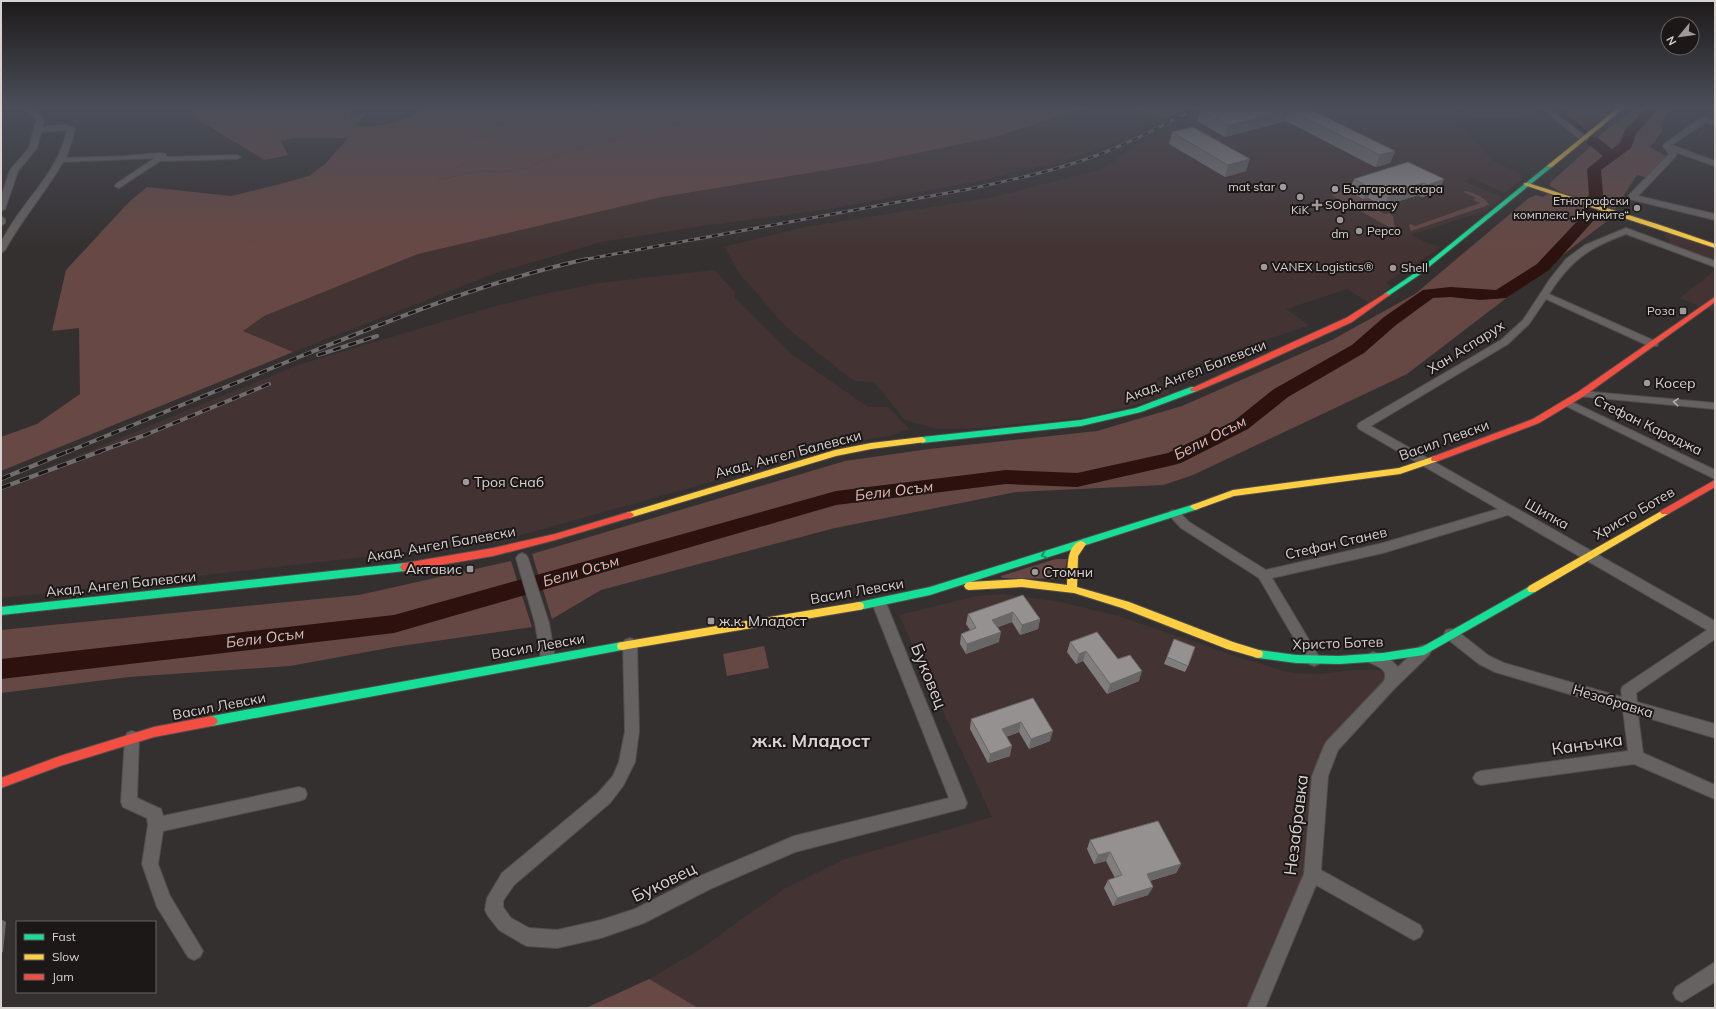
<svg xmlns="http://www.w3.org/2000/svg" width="1716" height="1009" font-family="Mulish,sans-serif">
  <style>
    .built { fill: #433433 }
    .green { fill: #654844 }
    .forest { fill: #674844 }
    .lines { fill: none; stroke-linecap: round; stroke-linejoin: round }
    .river { fill: #2c110e; fill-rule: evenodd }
    .street-casing { stroke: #514d4d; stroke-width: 2 }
    .fast-casing { stroke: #514d4d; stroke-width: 2 }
    .slow-casing { stroke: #514d4d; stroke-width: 2 }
    .jam-casing { stroke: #514d4d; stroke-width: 2 }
    .street { fill: #666261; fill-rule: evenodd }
    .fast { fill: #16e098; fill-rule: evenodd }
    .slow { fill: #ffcf43; fill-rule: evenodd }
    .jam { fill: #f24e42; fill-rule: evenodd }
    .rail-far2-casing { stroke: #706d6d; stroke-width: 3 }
    .rail-far1-casing { stroke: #706d6d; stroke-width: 4 }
    .rail-casing { stroke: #706d6d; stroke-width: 4.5 }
    .rail-far2 { stroke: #1c1817; stroke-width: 2; stroke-dasharray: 6; stroke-linecap: butt }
    .rail-far1 { stroke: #1c1817; stroke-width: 2.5; stroke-dasharray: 8; stroke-linecap: butt }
    .rail { stroke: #1c1817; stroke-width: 3; stroke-dasharray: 10; stroke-linecap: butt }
    .wall { fill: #807d7d }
    .shaded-wall { fill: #686666 }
    .building { fill: #959191; stroke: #686666 }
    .oneway { stroke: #b0abaa }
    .oneway2 { stroke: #19865e }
    .poi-dot { fill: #9f9999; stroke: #1c1817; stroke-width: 1.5 }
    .labels { text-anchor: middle; stroke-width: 4; stroke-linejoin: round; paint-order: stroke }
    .far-poi-label { font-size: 12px; fill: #d8d2d1; stroke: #1c1817; text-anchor: start }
    .street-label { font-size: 14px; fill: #d8d2d1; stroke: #1c1817 }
    .poi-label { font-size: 14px; fill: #d8d2d1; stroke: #1c1817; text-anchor: start }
    .water-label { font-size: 15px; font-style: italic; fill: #f5b3aa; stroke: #1c1817 }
    .near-street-label { font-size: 17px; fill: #d8d2d1; stroke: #1c1817 }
    .near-neighbourhood-label { font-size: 18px; font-weight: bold; fill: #d8d2d1; stroke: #1c1817 }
  </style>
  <rect width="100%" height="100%" fill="#353030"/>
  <path class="built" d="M 1085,108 L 1136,108 L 1166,119 L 1105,147 L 1056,163 L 1009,173 L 989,179 L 828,209 L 702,226 L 601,242 L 493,274 L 293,352 L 243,331 L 264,316 L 418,254 L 662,197 L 870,163 L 995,137 Z
    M 1208,108 L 1453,108 L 1458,120 L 1493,161 L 1521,174 L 1523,178 L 1505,193 L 1471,178 L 1464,181 L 1503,198 L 1488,210 L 1411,235 L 1427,243 L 1441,247 L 1386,283 L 1391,287 L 1369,303 L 1347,289 L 1286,309 L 1309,325 L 1156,378 L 1171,393 L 1133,406 L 1088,417 L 979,428 L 937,429 L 905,420 L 874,382 L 854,381 L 787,328 L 740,274 L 724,247 L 805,227 L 989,198 L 1102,169 L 1147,139 Z
    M 1460,108 L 1535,108 L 1554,123 L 1524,122 L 1518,119 L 1466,118 Z
    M 1554,108 L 1612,108 L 1582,131 Z
    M 1668,231 L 1715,245 L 1715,264 L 1666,246 L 1670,240 L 1664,237 Z
    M 714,270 L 735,292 L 735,298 L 791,354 L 868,407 L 888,407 L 909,429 L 889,436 L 861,440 L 496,542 L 1,598 L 1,487 L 298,365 L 489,308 L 544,294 L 599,283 Z
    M 1715,270 L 1715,312 L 1680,298 Z
    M 1003,594 L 1061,602 L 1118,616 L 1241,658 L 1291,673 L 1319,674 L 1354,670 L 1379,670 L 1385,675 L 1382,689 L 1321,755 L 1302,896 L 1251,1008 L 586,1008 L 649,979 L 699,950 L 784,889 L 845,859 L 992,817 L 899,615 L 977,596 Z"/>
  <path class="green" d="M 550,108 L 585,108 L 593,111 L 601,108 L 729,108 L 675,125 L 589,145 L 559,154 L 527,168 L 500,172 L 477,171 L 440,180 L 436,179 L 463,164 L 491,137 L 477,139 L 470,136 L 484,128 L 521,120 Z
    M 1635,108 L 1674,108 L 1669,112 L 1661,122 L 1662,132 L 1650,147 L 1669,158 L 1649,178 L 1637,175 L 1615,209 L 1561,192 L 1550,186 L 1550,183 L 1592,145 L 1600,135 Z
    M 1346,190 L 1363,199 L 1368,198 L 1383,206 L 1375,209 L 1385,214 L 1389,213 L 1393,216 L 1395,228 L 1391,228 L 1331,195 Z
    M 1465,191 C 1473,192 1484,197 1489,204 L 1483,207 L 1411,231 L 1409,226 L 1410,224 L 1415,226 L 1480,203 L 1473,200 L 1476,198 L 1463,192 Z
    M 1548,194 L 1615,215 L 1407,374 L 1193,475 L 1163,485 L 1016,492 L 835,528 L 601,590 L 552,619 L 532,554 L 845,461 L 929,449 L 1097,431 L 1182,406 L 1332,340 L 1415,294 L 1529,198 L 1536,195 L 1543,197 Z
    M 1056,559 L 1067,559 L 1064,575 L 1057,579 L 1002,578 L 1001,576 Z
    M 511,561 L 532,627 L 394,647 L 290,666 L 129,677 L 1,693 L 1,630 L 359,595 Z
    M 764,646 L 769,668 L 727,676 L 723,654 Z"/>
  <path class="forest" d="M 192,108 L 351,108 L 351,116 L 367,113 L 355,125 C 381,128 399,123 422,111 L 423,108 L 550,108 L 521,120 L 484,128 L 470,136 L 477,139 L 491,137 L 507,144 L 463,164 L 437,179 L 440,180 L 477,171 L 500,172 L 527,168 L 559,154 L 589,145 L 675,125 L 729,108 L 775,108 L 784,112 L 785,108 L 1085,108 L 995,137 L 870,163 L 662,197 L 418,254 L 264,316 L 243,331 L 293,352 L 1,471 L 1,437 L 37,424 L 80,394 L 79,328 L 52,331 L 66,270 L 129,202 L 147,187 L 231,196 L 280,184 L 309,176 L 325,164 L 348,138 L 293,138 L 281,141 L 288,155 L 264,160 L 194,117 Z
    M 1136,108 L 1189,108 L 1166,119 Z
    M 649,979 L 698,1008 L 586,1008 Z"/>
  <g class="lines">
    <path class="river" d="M 1545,108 L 1559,108 L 1587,131 L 1586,134 L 1576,134 Z
      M 1646,108 L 1659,108 L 1636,134 L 1631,148 L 1601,170 L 1603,194 L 1594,220 L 1549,270 L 1506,298 L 1480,300 L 1450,297 L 1433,298 L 1396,325 L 1364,353 L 1288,397 L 1248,429 L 1181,463 L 1174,465 L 1077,487 L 1006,484 L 836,505 L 394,633 L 1,679 L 1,659 L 394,615 L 836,491 L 1006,470 L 1077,473 L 1168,453 L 1234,421 L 1274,389 L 1352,345 L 1384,317 L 1423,290 L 1450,287 L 1496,290 L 1537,264 L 1582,216 L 1589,194 L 1587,169 L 1603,156 L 1587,143 L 1586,140 L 1587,137 L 1597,137 L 1612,149 L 1620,143 L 1625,130 Z"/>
    <defs>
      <path id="street" d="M 24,108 C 32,108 39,112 44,120 L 42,127 C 52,126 67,122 75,129 L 72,140 L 66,158 L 125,156 L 160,153 L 166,154 L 166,157 L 237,155 L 241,157 L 237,159 L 160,161 L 119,188 L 115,186 L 116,184 L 155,158 L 63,162 C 45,193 22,219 5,250 L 1,253 L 1,242 L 8,230 C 28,196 59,170 67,130 L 41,132 L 37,148 L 18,171 L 5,209 L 1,211 L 1,197 L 10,170 L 29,148 L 36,120 Z
        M 1541,108 L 1548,108 L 1588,138 L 1587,140 L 1581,140 Z
        M 1702,117 L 1715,120 L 1715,125 L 1706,122 L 1672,145 L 1715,161 L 1715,166 L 1675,152 L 1677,154 L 1676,156 L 1638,196 L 1715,214 L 1715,220 L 1629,199 L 1629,195 L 1669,154 L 1663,146 L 1664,144 Z
        M 1,216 L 5,219 L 5,223 L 1,226 Z
        M 1626,228 L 1715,261 L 1715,267 L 1626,234 C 1588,248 1571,260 1549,294 L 1657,342 L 1658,344 L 1657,346 L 1649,346 L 1546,299 L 1529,324 L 1508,344 L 1371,426 L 1715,621 L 1715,639 L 1636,693 L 1637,702 L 1715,724 L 1715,738 L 1638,715 L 1643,753 L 1715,785 L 1715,799 L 1634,764 L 1481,785 L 1476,783 L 1473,778 L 1476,773 L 1481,771 L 1628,751 L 1623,710 L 1495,672 L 1479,664 L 1446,638 L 1444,634 L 1446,630 L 1451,629 L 1456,630 L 1489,656 L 1504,663 L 1622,697 L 1621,690 L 1623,686 L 1707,630 L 1508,515 L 1383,553 L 1272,578 L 1321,660 L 1319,664 L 1314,666 L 1309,664 L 1259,578 L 1181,528 L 1168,514 L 1170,511 L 1174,510 L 1178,511 L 1189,522 L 1266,570 L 1383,543 L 1498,509 L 1359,429 L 1357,426 L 1359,423 L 1501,340 L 1523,320 L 1550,279 L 1566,259 L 1585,245 Z
        M 1581,391 L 1715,403 L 1715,409 L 1577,396 L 1576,394 Z
        M 1568,400 L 1715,470 L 1715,479 L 1564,405 L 1563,403 L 1564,401 Z
        M 522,553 L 526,555 L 528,558 L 549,623 L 555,658 L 553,662 L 548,664 L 543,662 L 541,658 L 535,623 L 516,558 L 518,555 Z
        M 879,598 L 884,599 L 886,603 L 967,803 L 965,808 L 795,852 L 710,889 L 644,923 L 601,938 L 557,948 L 527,946 L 521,943 L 499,930 L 488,916 L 485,910 L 487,898 L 502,873 L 598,793 L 613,776 L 619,762 L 625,731 L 623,644 L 625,640 L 630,638 L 635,640 L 637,644 L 639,731 L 635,762 L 623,786 L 610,803 L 514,885 L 503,901 L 503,907 L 511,918 L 529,928 L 557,930 L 601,920 L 635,909 L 698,877 L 794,836 L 949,798 L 872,603 L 874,599 Z
        M 1424,645 L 1429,647 L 1431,651 L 1429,655 L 1394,689 L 1338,750 L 1328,776 L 1321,870 L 1420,925 L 1423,931 L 1420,937 L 1414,940 L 1408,937 L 1316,885 L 1265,1008 L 1247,1008 L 1304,874 L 1312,776 L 1324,746 L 1327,741 L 1384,681 C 1389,669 1377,666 1368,662 L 1366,658 L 1368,654 L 1373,652 L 1390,659 L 1398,667 L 1419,647 Z
        M 132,731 L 137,733 L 139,738 L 137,798 L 161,809 L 163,816 L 299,787 L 305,789 L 307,794 L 305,799 L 299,801 L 163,831 L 158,864 L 170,896 L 203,951 L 200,957 L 194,960 L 188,957 L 157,907 L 142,864 L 148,825 L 147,818 L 123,807 L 121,802 L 125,738 L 127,733 Z
        M 1715,962 L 1715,982 L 1682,1002 L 1676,999 L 1673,993 L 1676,987 Z"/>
      <path id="fast" d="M 1548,165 L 1553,166 L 1419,275 L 1388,296 L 1384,296 L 1384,294 L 1415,273 Z
        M 1191,387 L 1197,387 L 1198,389 L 1197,391 L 1141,412 L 1081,426 L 922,443 L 918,440 L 922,437 L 1081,420 L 1136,408 Z
        M 1195,504 L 1198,505 L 1200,507 L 1198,509 L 930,595 L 859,610 L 855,609 L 854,606 L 855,603 L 859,602 L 930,587 Z
        M 405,563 L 408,564 L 410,567 L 408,570 L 405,571 L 1,615 L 1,607 Z
        M 1532,585 L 1535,586 L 1537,589 L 1535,592 L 1424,655 L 1383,661 L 1339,664 L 1296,663 L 1258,658 L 1254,657 L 1253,654 L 1254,651 L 1258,650 L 1296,655 L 1339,656 L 1383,653 L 1422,647 Z
        M 622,642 L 626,643 L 627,646 L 626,649 L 622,650 L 212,726 L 208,724 L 206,721 L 208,718 L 212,716 Z"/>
      <path id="slow" d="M 1618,108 L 1624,108 L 1552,167 L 1548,167 L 1548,165 Z
        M 1524,183 L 1528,183 L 1660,225 L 1715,244 L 1715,248 L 1524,185 Z
        M 922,437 L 926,440 L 925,442 L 871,449 L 836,456 L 629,518 L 624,515 L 626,513 L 835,450 L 871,443 Z
        M 1435,456 L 1438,457 L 1439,459 L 1438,461 L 1400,474 L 1234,496 L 1195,510 L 1190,507 L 1192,505 L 1233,490 L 1399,468 Z
        M 1665,509 L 1668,510 L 1670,512 L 1668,514 L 1535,592 L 1529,592 L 1527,589 L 1529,586 Z
        M 1081,541 L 1084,542 L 1086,544 L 1078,556 L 1077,587 L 1129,602 L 1233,642 L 1262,651 L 1263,654 L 1262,657 L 1258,658 L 1227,649 L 1122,608 L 1074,593 L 1022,587 L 969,590 L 966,589 L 964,586 L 966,583 L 969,582 L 1022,579 L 1067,585 C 1068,572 1065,545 1081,541 Z
        M 859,602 L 863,603 L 864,606 L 863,609 L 859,610 L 622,650 L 618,649 L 617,646 L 618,643 L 622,642 Z"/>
      <path id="jam" d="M 1386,293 L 1390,295 L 1388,296 L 1352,322 L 1256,366 L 1197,391 L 1191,391 L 1190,389 L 1346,318 Z
        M 1715,297 L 1715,302 L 1584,396 L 1539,423 L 1438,461 L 1432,461 L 1431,459 L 1432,457 L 1533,419 L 1578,392 Z
        M 1715,480 L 1715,487 L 1668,514 L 1662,514 L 1660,512 L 1662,510 Z
        M 629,512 L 632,513 L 634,515 L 632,517 L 555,540 L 493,556 L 405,571 L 402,570 L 400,567 L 402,564 L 405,563 L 493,548 L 555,534 Z
        M 212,716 L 216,718 L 218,721 L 216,724 L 212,726 L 154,737 L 60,766 L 1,788 L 1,778 L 60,756 L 154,727 Z"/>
    </defs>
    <use href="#street" class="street-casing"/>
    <use href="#fast" class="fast-casing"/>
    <use href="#slow" class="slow-casing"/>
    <use href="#jam" class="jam-casing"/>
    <use href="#street" class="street"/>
    <use href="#fast" class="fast"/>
    <use href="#slow" class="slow"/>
    <use href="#jam" class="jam"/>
    <defs>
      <path id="rail-far2" d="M 582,260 L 969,189 C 1012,180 1054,171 1095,156 C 1130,143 1163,125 1197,108"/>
      <path id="rail-far1" d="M 318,355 L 377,336
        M 67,452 C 144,421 221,389 299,357 C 393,319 487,281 587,259
        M 98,452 L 145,435 L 269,384"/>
      <path id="rail" d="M 1,479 L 69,451
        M 1,488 L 101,451"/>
    </defs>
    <use href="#rail-far2" class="rail-far2-casing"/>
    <use href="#rail-far1" class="rail-far1-casing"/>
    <use href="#rail" class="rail-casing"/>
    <use href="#rail-far2" class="rail-far2"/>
    <use href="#rail-far1" class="rail-far1"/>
    <use href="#rail" class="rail"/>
  </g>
  <path class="wall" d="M 1207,108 L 1313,108 L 1312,110 L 1395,151 L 1390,163 L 1375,167 L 1286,121 L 1225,137 L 1197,121 L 1200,110 Z
    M 1172,132 L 1246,171 L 1225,177 L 1169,144 Z
    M 1354,179 L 1444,179 L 1438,192 L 1422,197 L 1418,195 L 1384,206 L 1368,198 L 1363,199 L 1349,191 Z
    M 1023,595 L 1040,619 L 1038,629 L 1020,635 L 1012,622 L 997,627 L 999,642 L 966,654 L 960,644 L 961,634 L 970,630 L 966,624 L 968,614 Z
    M 1174,639 L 1188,666 L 1185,672 L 1164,664 Z
    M 1070,642 L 1118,659 L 1139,681 L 1107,694 L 1083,661 L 1076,664 L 1067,652 Z
    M 1033,698 L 1050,741 L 1029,749 L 1019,732 L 1006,737 L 1010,756 L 988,763 L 970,729 L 971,719 Z
    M 1090,840 L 1181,864 L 1176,873 L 1150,881 L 1153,887 L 1148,895 L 1113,906 L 1104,888 L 1108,880 L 1115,878 L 1106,861 L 1094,864 L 1087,849 Z"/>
  <path class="shaded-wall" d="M 1303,108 L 1313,108 L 1310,115 Z
    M 1289,110 L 1286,121 L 1225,137 L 1228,125 Z
    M 1395,151 L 1390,163 L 1375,167 L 1380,155 Z
    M 1250,159 L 1246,171 L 1225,177 L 1228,165 Z
    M 1444,179 L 1438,192 L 1422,197 L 1428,185 Z
    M 1423,183 L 1418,195 L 1384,206 L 1389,194 Z
    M 1373,185 L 1368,198 L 1363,199 L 1368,187 Z
    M 1013,612 L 1012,622 L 991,630 L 992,620 Z
    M 1040,619 L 1038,629 L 1020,635 L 1022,625 Z
    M 1001,632 L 999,642 L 966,654 L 967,644 Z
    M 1086,651 L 1083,661 L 1076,664 L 1079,654 Z
    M 1142,671 L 1139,681 L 1107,694 L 1110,684 Z
    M 1021,722 L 1019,732 L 1000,739 L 1002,729 Z
    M 1053,731 L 1050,741 L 1029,749 L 1031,739 Z
    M 1012,746 L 1010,756 L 988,763 L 990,754 Z
    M 1110,852 L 1106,861 L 1094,864 L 1098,855 Z
    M 1181,864 L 1176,873 L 1142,883 L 1147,874 Z
    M 1153,887 L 1148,895 L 1113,906 L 1117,898 Z
    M 1,919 L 6,922 L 3,952 L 1,953 Z"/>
  <path class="building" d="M 1207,108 L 1307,108 L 1395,151 L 1380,155 L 1289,110 L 1228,125 L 1200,110 Z
    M 1193,127 L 1250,159 L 1228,165 L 1172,132 Z
    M 1408,162 L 1444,179 L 1428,185 L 1423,183 L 1389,194 L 1373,185 L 1368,187 L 1354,179 Z
    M 1023,595 L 1040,619 L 1022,625 L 1013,612 L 992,620 L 1001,632 L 967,644 L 961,634 L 976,628 L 968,614 Z
    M 1097,632 L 1118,659 L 1130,655 L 1142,671 L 1110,684 L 1086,651 L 1079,654 L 1070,642 Z
    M 1174,639 L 1195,647 L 1188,666 L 1167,657 Z
    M 1033,698 L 1053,731 L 1031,739 L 1021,722 L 1002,729 L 1012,746 L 990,754 L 971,719 Z
    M 1158,821 L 1181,864 L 1147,874 L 1153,887 L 1117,898 L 1108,880 L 1122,875 L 1110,852 L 1098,855 L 1090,840 Z"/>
  <defs><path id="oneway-chevron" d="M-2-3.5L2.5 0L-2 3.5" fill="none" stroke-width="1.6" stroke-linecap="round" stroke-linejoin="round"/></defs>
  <use class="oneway" href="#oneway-chevron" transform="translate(1676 402) rotate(-175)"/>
  <use class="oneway2" href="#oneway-chevron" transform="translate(1044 555) rotate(163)"/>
  <linearGradient id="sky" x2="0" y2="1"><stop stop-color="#1d1a1a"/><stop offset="0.43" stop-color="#4b4e59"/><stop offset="1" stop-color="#4b4e59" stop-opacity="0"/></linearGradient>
  <rect width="1716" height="249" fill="url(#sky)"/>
  <g class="poi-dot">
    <circle cx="1283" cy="187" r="4"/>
    <circle cx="1335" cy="189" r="4"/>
    <circle cx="1300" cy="197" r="4"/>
    <path d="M1315 199h4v4h4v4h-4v4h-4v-4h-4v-4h4z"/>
    <circle cx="1637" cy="208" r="4"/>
    <circle cx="1340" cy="220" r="4"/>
    <circle cx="1359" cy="231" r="4"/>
    <circle cx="1264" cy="267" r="4"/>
    <circle cx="1393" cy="268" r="4"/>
    <rect x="1679" y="307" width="8" height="8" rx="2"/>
    <circle cx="1647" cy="383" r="4"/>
    <circle cx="466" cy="482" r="4"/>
    <rect x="466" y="565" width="8" height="8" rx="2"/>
    <circle cx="1035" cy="572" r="4"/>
    <rect x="707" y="617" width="8" height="8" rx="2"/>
  </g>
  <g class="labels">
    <g class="far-poi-label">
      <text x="1275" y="191" text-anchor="end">mat star</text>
      <text x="1343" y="193">Българска скара</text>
      <text x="1629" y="205" text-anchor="end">Етнографски<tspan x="1629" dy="14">комплекс „Нунките“</tspan></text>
      <text x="1325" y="209">SOpharmacy</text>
      <text x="1300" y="214" text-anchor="middle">KiK</text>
      <text x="1367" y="235">Pepco</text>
      <text x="1340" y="238" text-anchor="middle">dm</text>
      <text x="1272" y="271">VANEX Logistics®</text>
      <text x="1401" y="272">Shell</text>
      <text x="1675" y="315" text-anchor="end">Роза</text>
    </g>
    <g class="street-label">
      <text transform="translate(1466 347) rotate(-32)" y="5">Хан Аспарух</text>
      <text transform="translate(1195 371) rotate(-21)" y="5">Акад. Ангел Балевски</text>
      <text transform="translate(1648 425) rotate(26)" y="5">Стефан Караджа</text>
      <text transform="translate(1444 440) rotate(-20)" y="5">Васил Левски</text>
      <text transform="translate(788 454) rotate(-15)" y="5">Акад. Ангел Балевски</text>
      <text transform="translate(1634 513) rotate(-30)" y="5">Христо Ботев</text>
      <text transform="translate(1547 514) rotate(29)" y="5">Шипка</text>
      <text transform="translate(1336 543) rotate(-13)" y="5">Стефан Станев</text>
      <text transform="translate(441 544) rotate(-10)" y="5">Акад. Ангел Балевски</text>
      <text transform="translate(121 584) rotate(-6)" y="5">Акад. Ангел Балевски</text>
      <text transform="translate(857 591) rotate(-10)" y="5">Васил Левски</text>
      <text transform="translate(1338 643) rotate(-2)" y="5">Христо Ботев</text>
      <text transform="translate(538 646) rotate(-10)" y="5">Васил Левски</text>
      <text transform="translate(1613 701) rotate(17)" y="5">Незабравка</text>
      <text transform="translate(219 706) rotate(-11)" y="5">Васил Левски</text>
    </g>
    <g class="poi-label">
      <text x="1655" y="388">Косер</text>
      <text x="474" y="487">Троя Снаб</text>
      <text x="462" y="574" text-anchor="end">Актавис</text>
      <text x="1043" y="577">Стомни</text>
      <text x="719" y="626">ж.к. Младост</text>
    </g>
    <g class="water-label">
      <text transform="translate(1210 438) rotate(-27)" y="5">Бели Осъм</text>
      <text transform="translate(894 491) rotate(-7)" y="5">Бели Осъм</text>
      <text transform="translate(581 571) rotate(-16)" y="5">Бели Осъм</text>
      <text transform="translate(265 638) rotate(-7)" y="5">Бели Осъм</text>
    </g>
    <g class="near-street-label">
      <text transform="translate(929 676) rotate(68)" y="6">Буковец</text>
      <text transform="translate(1587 744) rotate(-8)" y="6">Канъчка</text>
      <text transform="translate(1296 825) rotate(-83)" y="6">Незабравка</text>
      <text transform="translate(664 882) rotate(-26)" y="6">Буковец</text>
    </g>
    <g class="near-neighbourhood-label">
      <text x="811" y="747">ж.к. Младост</text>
    </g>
  </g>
  <rect width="1716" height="1009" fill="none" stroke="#d8d2d1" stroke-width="4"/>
  <rect x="16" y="921" width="140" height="72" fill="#1c1817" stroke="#676261"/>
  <rect x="24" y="934" width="20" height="6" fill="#16e098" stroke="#676261"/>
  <text x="52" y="941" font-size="12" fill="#d8d2d1">Fast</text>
  <rect x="24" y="954" width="20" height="6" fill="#ffcf43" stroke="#676261"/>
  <text x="52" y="961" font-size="12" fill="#d8d2d1">Slow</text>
  <rect x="24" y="974" width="20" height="6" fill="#f24e42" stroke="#676261"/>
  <text x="52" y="981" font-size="12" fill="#d8d2d1">Jam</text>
  <g transform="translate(1680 36) rotate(241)"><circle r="19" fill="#1c1817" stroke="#676261"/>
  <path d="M0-3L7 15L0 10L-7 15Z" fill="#9f9999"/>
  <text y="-6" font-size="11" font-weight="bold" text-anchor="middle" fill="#d8d2d1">N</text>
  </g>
</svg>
